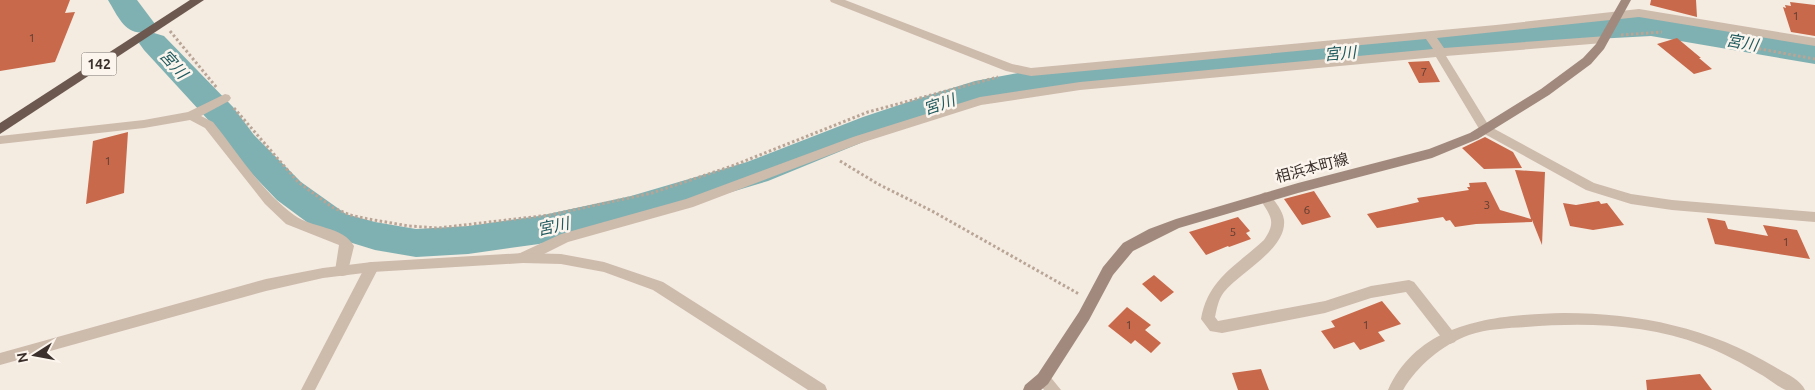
<svg xmlns="http://www.w3.org/2000/svg" width="1815" height="390" font-family="Ubuntu,'Noto Sans JP',sans-serif">
  <style>
    .lines { fill: none; stroke-linecap: round; stroke-linejoin: round }
    .river { fill: #7fb0b2; fill-rule: evenodd }
    .building { fill: #c8694b }
    .path { stroke: #b9a596; stroke-width: 3; stroke-dasharray: 2.5 2.5; stroke-linecap: butt }
    .minor { fill: #cdbbac; fill-rule: evenodd }
    .tertiary { fill: #cdbbac; fill-rule: evenodd }
    .secondary { fill: #a18a7d; fill-rule: evenodd }
    .trunk { fill: #6c584f; fill-rule: evenodd }
    .labels { text-anchor: middle; stroke-width: 5; stroke-linejoin: round; paint-order: stroke }
    .number-label { font-size: 12px; fill: #5e3e33 }
    .shield { fill: #fbf5ee; stroke: #756b66; stroke-width: 1 }
    .shield-label { font-size: 14px; font-weight: bold; fill: #3b302b }
    .street-label { font-size: 15px; fill: #3b302b; stroke: #fbf5ee }
    .water-label { font-size: 16px; font-style: italic; fill: #1f5a5e; stroke: #fbf5ee }
  </style>
  <rect width="100%" height="100%" fill="#f4ebe1"/>
  <g class="lines">
    <path class="river" d="M 108,0 L 137,0 L 155,24 L 150,31 C 126,38 119,18 108,0 Z
      M 1651,16 L 1815,44 L 1815,64 L 1651,36 L 1577,40 L 1018,95 L 977,103 L 942,114 L 885,133 L 768,181 L 631,222 L 539,244 L 468,254 L 416,257 L 375,250 L 323,234 L 277,200 L 232,153 L 211,123 L 144,50 L 139,43 L 144,36 L 154,33 L 164,36 L 233,107 L 254,135 L 301,182 L 346,214 L 375,222 L 416,229 L 468,226 L 539,216 L 631,196 L 747,162 L 863,117 L 920,98 L 975,81 L 1018,73 L 1577,20 Z"/>
  </g>
  <path class="building" d="M 0,0 L 70,0 L 65,13 L 75,12 L 55,62 L 0,71 Z
    M 1651,0 L 1696,0 L 1697,17 L 1650,5 Z
    M 1790,2 L 1815,5 L 1815,36 L 1791,32 L 1783,7 L 1786,8 L 1785,5 L 1791,6 Z
    M 1677,38 L 1701,58 L 1699,58 L 1712,69 L 1694,74 L 1657,44 Z
    M 1429,61 L 1440,82 L 1419,83 L 1408,62 Z
    M 128,132 L 124,193 L 86,204 L 93,141 Z
    M 1485,137 L 1513,152 L 1522,168 L 1484,169 L 1462,148 Z
    M 1515,170 L 1545,172 L 1542,245 L 1532,220 L 1532,222 L 1476,224 L 1455,227 L 1450,220 L 1446,221 L 1443,217 L 1377,228 L 1367,214 L 1419,202 L 1417,198 L 1469,190 L 1467,187 L 1470,187 L 1469,183 L 1486,182 L 1500,210 L 1531,219 Z
    M 1314,191 L 1331,217 L 1302,225 L 1284,199 Z
    M 1599,201 L 1601,204 L 1607,203 L 1624,225 L 1593,230 L 1570,226 L 1563,203 L 1576,205 Z
    M 1238,217 L 1250,231 L 1246,233 L 1251,239 L 1229,247 L 1228,246 L 1206,255 L 1189,232 Z
    M 1707,218 L 1725,221 L 1728,229 L 1768,236 L 1763,225 L 1797,230 L 1810,259 L 1715,244 Z
    M 1154,275 L 1174,292 L 1161,302 L 1142,284 Z
    M 1382,301 L 1401,324 L 1378,332 L 1385,341 L 1360,350 L 1354,342 L 1334,349 L 1321,331 L 1335,327 L 1331,321 Z
    M 1127,307 L 1151,325 L 1145,330 L 1161,343 L 1151,353 L 1135,340 L 1131,344 L 1108,326 Z
    M 1261,369 L 1269,390 L 1238,390 L 1232,373 Z
    M 1700,374 L 1712,390 L 1647,390 L 1646,380 Z"/>
  <g class="lines">
    <path class="path" d="M 170,31 L 217,88
      M 1621,35 L 1662,32
      M 1744,46 L 1815,59
      M 234,108 L 298,182 L 332,207 L 350,215 L 368,219 L 409,226 L 438,228 L 550,215 L 652,193 L 732,166 L 868,112 L 998,77
      M 840,161 L 878,184 L 932,211 L 1079,294"/>
    <path class="minor" d="M 830,0 L 845,0 L 1012,64 L 1031,68 L 1496,25 L 1639,9 L 1815,38 L 1815,46 L 1639,17 L 1437,38 L 1444,48 L 1607,36 L 1608,39 L 1607,42 L 1603,43 L 1446,56 L 1489,126 L 1594,183 L 1631,194 L 1672,200 L 1815,212 L 1815,222 L 1672,210 L 1631,204 L 1586,190 L 1481,132 L 1436,57 L 1080,90 L 981,105 L 861,143 L 693,207 L 568,242 L 528,262 L 523,263 L 518,262 L 516,258 L 518,254 L 561,234 L 686,199 L 853,137 L 980,97 L 1080,82 L 1433,49 L 1426,39 L 1031,76 L 1006,71 L 831,2 Z
      M 225,94 L 229,95 L 231,98 L 229,101 L 201,116 L 213,122 C 238,153 261,191 294,215 C 311,228 343,226 354,246 L 347,275 L 342,276 L 337,275 L 335,271 L 339,245 L 286,224 L 265,204 L 205,128 L 190,120 L 144,128 L 0,144 L 0,136 L 144,120 L 188,112 Z
      M 1265,192 L 1269,194 C 1275,201 1283,211 1284,220 C 1287,249 1240,272 1224,292 C 1218,300 1217,308 1215,317 L 1218,321 L 1325,301 L 1371,286 L 1409,280 L 1414,282 L 1455,334 L 1457,338 L 1455,342 L 1450,344 L 1445,342 L 1406,292 L 1371,298 L 1325,313 L 1222,333 L 1210,331 L 1201,319 C 1208,279 1236,266 1264,240 C 1278,220 1269,215 1259,197 L 1261,194 Z
      M 372,262 L 377,263 L 379,267 L 315,390 L 301,390 L 367,263 Z
      M 1043,373 L 1048,374 L 1061,390 L 1044,390 L 1036,379 L 1038,374 Z"/>
    <path class="tertiary" d="M 523,253 L 561,254 L 604,262 L 663,282 L 825,385 L 827,390 L 808,390 L 653,290 L 604,272 L 561,264 L 523,263 L 372,272 L 323,278 L 266,291 L 0,365 L 0,353 L 266,279 L 323,268 L 372,262 Z
      M 1564,313 C 1640,313 1710,328 1775,367 C 1785,373 1801,380 1805,390 C 1800,390 1791,390 1786,390 C 1778,387 1768,378 1760,374 C 1742,363 1723,353 1702,345 C 1647,324 1585,322 1526,327 C 1507,328 1487,329 1469,335 C 1442,345 1418,365 1403,390 L 1388,390 C 1420,320 1498,315 1564,313 Z"/>
    <path class="secondary" d="M 1621,0 L 1631,0 L 1604,49 L 1591,64 L 1549,95 L 1478,139 L 1432,158 L 1298,193 L 1179,228 L 1133,251 L 1113,275 L 1089,320 L 1048,384 L 1041,390 L 1023,390 L 1025,385 L 1038,374 L 1079,312 L 1103,267 L 1123,243 L 1149,229 L 1176,219 L 1298,183 L 1429,149 L 1470,133 L 1541,89 L 1583,58 L 1596,44 Z"/>
    <path class="trunk" d="M 190,0 L 204,0 L 0,134 L 0,123 Z"/>
  </g>
  <g class="labels">
    <g class="number-label">
      <text x="1796" y="20">1</text>
      <text x="32" y="42">1</text>
      <text x="1424" y="76">7</text>
      <text x="108" y="165">1</text>
      <text x="1487" y="209">3</text>
      <text x="1307" y="214">6</text>
      <text x="1233" y="236">5</text>
      <text x="1786" y="246">1</text>
      <text x="1129" y="329">1</text>
      <text x="1366" y="329">1</text>
    </g>
    <rect class="shield" x="81.5" y="52.5" width="35" height="23" rx="4"/>
    <g class="shield-label">
      <text x="99" y="69">142</text>
    </g>
    <g class="street-label">
      <text transform="translate(1312 168) rotate(-15)" y="5">相浜本町線</text>
    </g>
    <g class="water-label">
      <text transform="translate(1742 42) rotate(10)" y="6">宮川</text>
      <text transform="translate(1340 53) rotate(-5)" y="6">宮川</text>
      <text transform="translate(174 64) rotate(48)" y="6">宮川</text>
      <text transform="translate(939 104) rotate(-19)" y="6">宮川</text>
      <text transform="translate(553 226) rotate(-12)" y="6">宮川</text>
    </g>
  </g>
  <g transform="translate(35 355) rotate(259)" stroke="#fbf5ee" stroke-width="4" paint-order="stroke">
  <path d="M0-4L9 19L0 12L-9 19Z" fill="#3b302b"/>
  <text y="-8" font-size="14" font-weight="bold" text-anchor="middle" fill="#3b302b">N</text>
  </g>
</svg>
